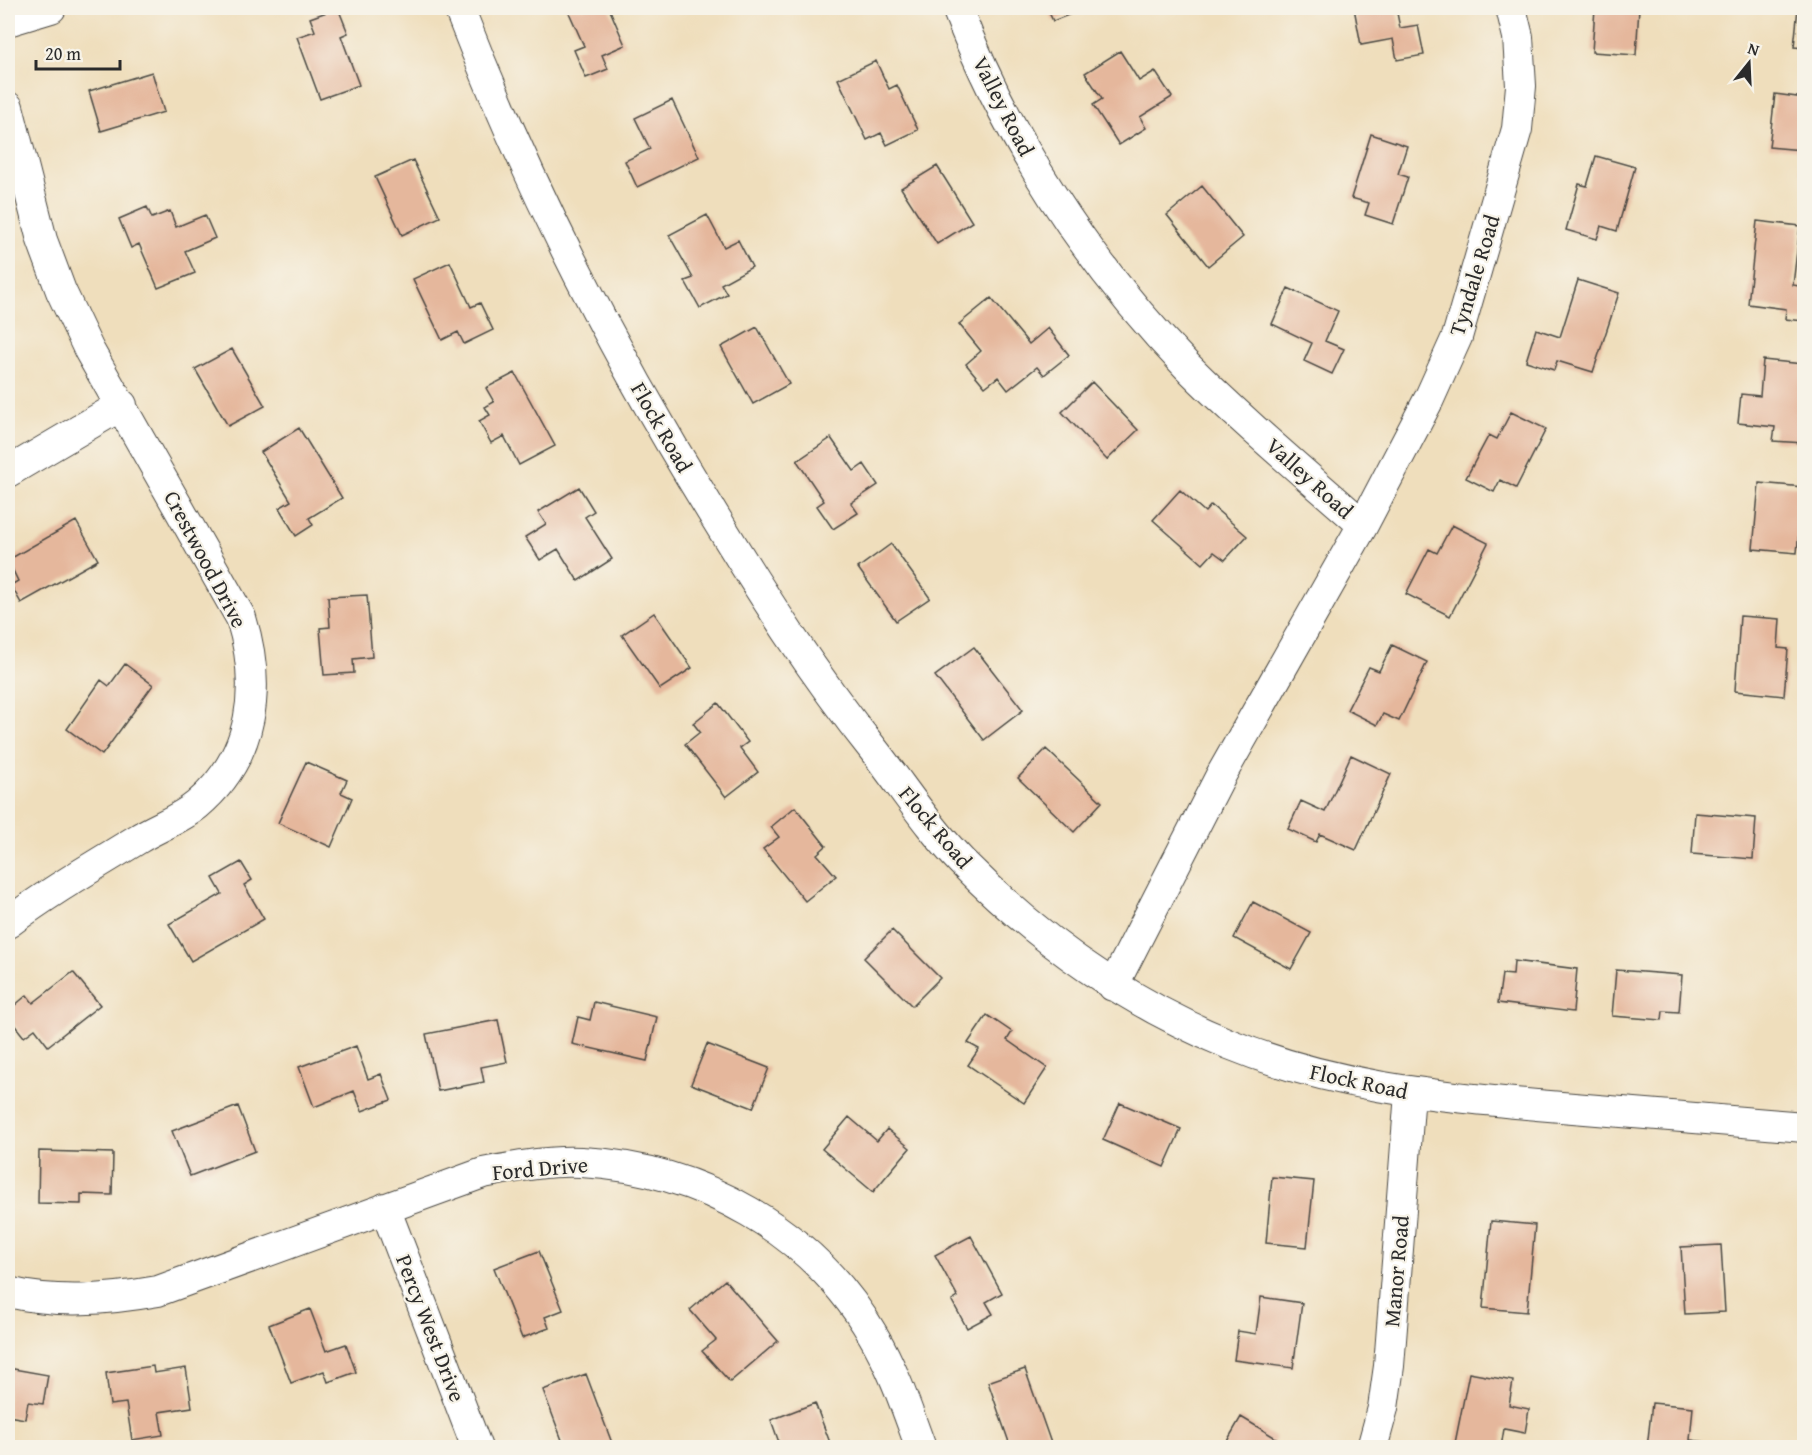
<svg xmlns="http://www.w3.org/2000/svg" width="1812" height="1455" font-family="'Gentium Book Plus',serif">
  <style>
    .building { fill: #e5b79c }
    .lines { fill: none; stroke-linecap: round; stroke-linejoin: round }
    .street-casing { stroke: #484641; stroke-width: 32 }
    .street { stroke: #fff; stroke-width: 30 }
    .labels { text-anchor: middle; stroke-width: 4.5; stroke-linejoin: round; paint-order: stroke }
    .street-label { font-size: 22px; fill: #2b2b2b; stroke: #f7f3e8 }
  </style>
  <rect width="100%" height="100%" fill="#f7f3e8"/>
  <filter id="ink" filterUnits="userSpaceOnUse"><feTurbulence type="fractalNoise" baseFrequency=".0167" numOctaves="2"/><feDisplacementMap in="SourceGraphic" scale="12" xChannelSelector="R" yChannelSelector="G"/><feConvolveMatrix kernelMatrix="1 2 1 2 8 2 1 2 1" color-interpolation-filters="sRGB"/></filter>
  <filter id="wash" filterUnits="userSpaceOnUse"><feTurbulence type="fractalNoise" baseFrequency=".008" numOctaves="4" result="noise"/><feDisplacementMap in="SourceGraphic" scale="24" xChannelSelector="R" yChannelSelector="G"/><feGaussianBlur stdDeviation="1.35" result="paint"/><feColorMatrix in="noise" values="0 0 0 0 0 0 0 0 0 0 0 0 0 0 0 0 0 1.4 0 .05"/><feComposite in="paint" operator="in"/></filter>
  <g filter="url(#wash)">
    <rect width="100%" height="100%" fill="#efdebc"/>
    <g id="blocks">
      <path class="building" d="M 338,8 L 348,33 L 341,36 L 359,85 L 320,99 L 297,37 L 315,31 L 310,18 Z
        M 567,8 L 609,8 L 625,45 L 602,55 L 608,69 L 586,78 L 574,50 L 584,46 Z
        M 1047,8 L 1086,8 L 1053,21 Z
        M 1354,8 L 1396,8 L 1400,28 L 1418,25 L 1424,55 L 1397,60 L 1393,39 L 1361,45 Z
        M 1595,8 L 1639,8 L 1636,55 L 1592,52 Z
        M 1798,8 L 1804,8 L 1804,48 L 1794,47 Z
        M 1120,51 L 1139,81 L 1155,71 L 1172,97 L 1140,117 L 1146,128 L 1119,145 L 1093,105 L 1102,99 L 1085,73 Z
        M 876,61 L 889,89 L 897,85 L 918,130 L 887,145 L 881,133 L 867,140 L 838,79 Z
        M 152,72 L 164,112 L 101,131 L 89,91 Z
        M 1775,94 L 1804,98 L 1804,173 L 1800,173 L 1802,150 L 1769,147 Z
        M 672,100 L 699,157 L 637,187 L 625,161 L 650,149 L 635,118 Z
        M 1371,134 L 1407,146 L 1398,174 L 1408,177 L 1393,224 L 1365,215 L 1369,203 L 1351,198 Z
        M 1596,156 L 1635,167 L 1617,231 L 1601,226 L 1597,239 L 1566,230 L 1579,184 L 1587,186 Z
        M 413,160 L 440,217 L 402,235 L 375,177 Z
        M 937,166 L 972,222 L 937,244 L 901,188 Z
        M 1202,186 L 1243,237 L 1208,266 L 1167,215 Z
        M 147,207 L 152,218 L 170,211 L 176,227 L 205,215 L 215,238 L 185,251 L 195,273 L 158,288 L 139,244 L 131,248 L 119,219 Z
        M 707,215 L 724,247 L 738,240 L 752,267 L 721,284 L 727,294 L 700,308 L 685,281 L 693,278 L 669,235 Z
        M 1757,221 L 1800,226 L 1793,285 L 1804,287 L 1804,321 L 1785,319 L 1786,309 L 1748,304 Z
        M 450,262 L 471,307 L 480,303 L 493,330 L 464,344 L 458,332 L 442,340 L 413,279 Z
        M 1578,280 L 1619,293 L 1593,372 L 1557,361 L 1554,370 L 1526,361 L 1536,329 L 1560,337 Z
        M 1288,288 L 1338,311 L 1325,341 L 1344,349 L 1332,374 L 1304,361 L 1312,343 L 1272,324 Z
        M 991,298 L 1029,344 L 1048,328 L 1069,355 L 1044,375 L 1037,367 L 1008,390 L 998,377 L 985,387 L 966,364 L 981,351 L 959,324 Z
        M 757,327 L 789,384 L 753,404 L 721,347 Z
        M 232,349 L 265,406 L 228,426 L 195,369 Z
        M 1763,360 L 1803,364 L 1801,394 L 1804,394 L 1804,443 L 1773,441 L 1775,427 L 1738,423 L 1741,394 L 1760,396 Z
        M 515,373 L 555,446 L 519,465 L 504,436 L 491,443 L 479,421 L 490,415 L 485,407 L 494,402 L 486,388 Z
        M 1092,382 L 1138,430 L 1107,460 L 1062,412 Z
        M 1511,412 L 1546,429 L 1516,488 L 1500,480 L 1494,492 L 1466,478 L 1489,435 L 1497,439 Z
        M 299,428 L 342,498 L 309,518 L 313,525 L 296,536 L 279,508 L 291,501 L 261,452 Z
        M 831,438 L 854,471 L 864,464 L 878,485 L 851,503 L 858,513 L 833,529 L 817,506 L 824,501 L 797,461 Z
        M 1759,483 L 1803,487 L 1797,553 L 1753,549 Z
        M 579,487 L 594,511 L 585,517 L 612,559 L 578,581 L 558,549 L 540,560 L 525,537 L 546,524 L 538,512 Z
        M 1180,490 L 1205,512 L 1211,505 L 1247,536 L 1225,560 L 1214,552 L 1203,564 L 1153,520 Z
        M 76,521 L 98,560 L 21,603 L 11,585 L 18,581 L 8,560 Z
        M 1452,525 L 1488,543 L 1450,616 L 1406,594 L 1429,549 L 1437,553 Z
        M 891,544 L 930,598 L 896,621 L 858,568 Z
        M 367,595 L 372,657 L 353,659 L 354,673 L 324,675 L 320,628 L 330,627 L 328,597 Z
        M 654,613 L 692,668 L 660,689 L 622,635 Z
        M 1740,616 L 1780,619 L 1778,648 L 1788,649 L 1784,696 L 1735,691 Z
        M 1392,645 L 1427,662 L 1399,721 L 1383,714 L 1377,725 L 1347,710 L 1369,667 L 1379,671 Z
        M 974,647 L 1023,710 L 984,740 L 935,676 Z
        M 125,664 L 153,685 L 102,755 L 67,729 L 101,680 L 109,686 Z
        M 718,703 L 748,742 L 740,748 L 758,772 L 726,797 L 685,744 L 700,732 L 693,723 Z
        M 1046,749 L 1102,802 L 1074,832 L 1018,778 Z
        M 1351,755 L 1391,774 L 1356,850 L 1320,834 L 1316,842 L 1288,829 L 1301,801 L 1325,812 Z
        M 306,762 L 347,780 L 341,793 L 352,798 L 331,847 L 278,823 Z
        M 795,807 L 826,846 L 817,854 L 836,876 L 805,901 L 763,849 L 779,837 L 771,827 Z
        M 1695,813 L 1756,818 L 1753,859 L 1692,854 Z
        M 241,862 L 252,880 L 244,885 L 264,919 L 191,961 L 169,924 L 222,894 L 213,878 Z
        M 1253,902 L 1311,933 L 1291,969 L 1234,938 Z
        M 892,930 L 940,978 L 912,1006 L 864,958 Z
        M 1514,961 L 1577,969 L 1573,1012 L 1498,1003 L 1502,974 L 1513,975 Z
        M 1616,970 L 1682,975 L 1679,1012 L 1663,1011 L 1662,1020 L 1612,1016 Z
        M 73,972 L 100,1005 L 48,1046 L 35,1029 L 24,1037 L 8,1017 L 8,1011 L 27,995 L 33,1003 Z
        M 594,1002 L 657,1017 L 647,1061 L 572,1044 L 578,1017 L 590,1020 Z
        M 987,1015 L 1012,1032 L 1007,1040 L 1047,1068 L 1024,1103 L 968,1065 L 979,1049 L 968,1043 Z
        M 498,1020 L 507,1062 L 481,1067 L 484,1082 L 438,1091 L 426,1034 Z
        M 707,1044 L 769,1068 L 753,1108 L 691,1084 Z
        M 356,1046 L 368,1079 L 381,1074 L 391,1100 L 362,1111 L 354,1091 L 314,1107 L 299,1067 Z
        M 1120,1103 L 1181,1129 L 1164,1167 L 1103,1140 Z
        M 238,1106 L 255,1151 L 190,1176 L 172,1131 Z
        M 849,1117 L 877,1141 L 887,1129 L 910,1148 L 873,1192 L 822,1149 Z
        M 39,1151 L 113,1153 L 112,1195 L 81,1194 L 81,1204 L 38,1203 Z
        M 1272,1177 L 1314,1181 L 1307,1247 L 1266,1243 Z
        M 1491,1221 L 1535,1225 L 1527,1312 L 1483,1308 Z
        M 971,1236 L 1002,1293 L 986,1302 L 993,1314 L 967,1328 L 952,1301 L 958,1297 L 935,1255 Z
        M 1721,1245 L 1725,1312 L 1685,1314 L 1681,1247 Z
        M 539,1251 L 563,1310 L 545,1317 L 549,1328 L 522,1338 L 494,1268 Z
        M 725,1280 L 778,1341 L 730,1382 L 702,1351 L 716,1340 L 690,1310 Z
        M 1261,1297 L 1302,1303 L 1293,1368 L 1234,1360 L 1238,1331 L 1256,1334 Z
        M 310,1309 L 326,1351 L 346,1344 L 356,1372 L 328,1382 L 324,1371 L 291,1383 L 269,1325 Z
        M 153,1366 L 154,1373 L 186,1368 L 192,1407 L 159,1412 L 163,1435 L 132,1440 L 126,1403 L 110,1405 L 106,1373 Z
        M 8,1368 L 48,1375 L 43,1404 L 28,1402 L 25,1419 L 8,1416 Z
        M 1025,1369 L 1052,1446 L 1048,1448 L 1011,1448 L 988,1382 Z
        M 1469,1373 L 1513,1381 L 1509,1405 L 1529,1409 L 1525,1433 L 1504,1429 L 1501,1447 L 1485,1444 L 1484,1448 L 1454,1448 Z
        M 586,1374 L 612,1443 L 601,1448 L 565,1448 L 543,1390 Z
        M 815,1403 L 832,1448 L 781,1448 L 771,1420 Z
        M 1652,1403 L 1693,1407 L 1690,1440 L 1716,1443 L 1716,1448 L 1647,1448 Z
        M 1241,1417 L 1276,1438 L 1270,1448 L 1223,1448 Z"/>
    </g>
  </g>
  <g filter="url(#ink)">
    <use href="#blocks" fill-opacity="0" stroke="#484641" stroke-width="1.5"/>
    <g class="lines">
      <defs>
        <path id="street" d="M 459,8 C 527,183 613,352 712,512 C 762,594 813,674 873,749 C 902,786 929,828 962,862 C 1038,939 1128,1003 1229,1044 C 1331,1086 1429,1095 1537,1105 C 1626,1113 1715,1120 1804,1127
          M 957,8 C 1007,139 1089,265 1187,366 C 1243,422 1304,473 1363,525
          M 8,21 L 51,8
          M 8,107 L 42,240 L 61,291 L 89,350 L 241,618 C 262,686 255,756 197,805 C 179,820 157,827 138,839 C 94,866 49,892 8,923
          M 8,472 L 122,405
          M 1113,986 L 1220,777 L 1363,525 L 1429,399 L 1457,337 L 1517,129 L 1521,86 L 1518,37 L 1511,8
          M 385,1208 L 477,1448
          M 8,1292 C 58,1304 107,1300 158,1291 L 483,1173 C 515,1167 549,1160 581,1162 C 700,1168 813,1231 873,1335 C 894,1370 907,1410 921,1448
          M 1372,1448 L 1383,1408 L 1389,1366 L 1410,1093"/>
      </defs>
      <use href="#street" class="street-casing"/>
      <use href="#street" class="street"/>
    </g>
  </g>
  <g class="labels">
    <g class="street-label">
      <text transform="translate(1004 106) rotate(63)" y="8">Valley Road</text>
      <text transform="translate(1474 275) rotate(-73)" y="8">Tyndale Road</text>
      <text transform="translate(662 427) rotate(60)" y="8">Flock Road</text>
      <text transform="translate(1310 478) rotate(42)" y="8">Valley Road</text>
      <text transform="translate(206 559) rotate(62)" y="8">Crestwood Drive</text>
      <text transform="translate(936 827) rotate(50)" y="8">Flock Road</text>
      <text transform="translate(1359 1081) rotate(12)" y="8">Flock Road</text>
      <text transform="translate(540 1168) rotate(-5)" y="8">Ford Drive</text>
      <text transform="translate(1396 1271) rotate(-85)" y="8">Manor Road</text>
      <text transform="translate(431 1328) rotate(69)" y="8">Percy West Drive</text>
    </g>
  </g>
  <rect width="1812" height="1455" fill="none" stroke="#f7f3e8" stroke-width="30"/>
  <g transform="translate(1749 63) rotate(18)" stroke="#f7f3e8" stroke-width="4.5" paint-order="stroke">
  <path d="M0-4.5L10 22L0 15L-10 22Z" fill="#2b2b2b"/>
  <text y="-9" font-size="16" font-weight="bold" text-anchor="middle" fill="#2b2b2b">N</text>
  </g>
  <path d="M36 60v9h84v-9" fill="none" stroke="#2b2b2b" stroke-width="3"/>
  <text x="45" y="60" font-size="18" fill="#2b2b2b" stroke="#f7f3e8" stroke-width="4.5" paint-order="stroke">20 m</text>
</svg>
